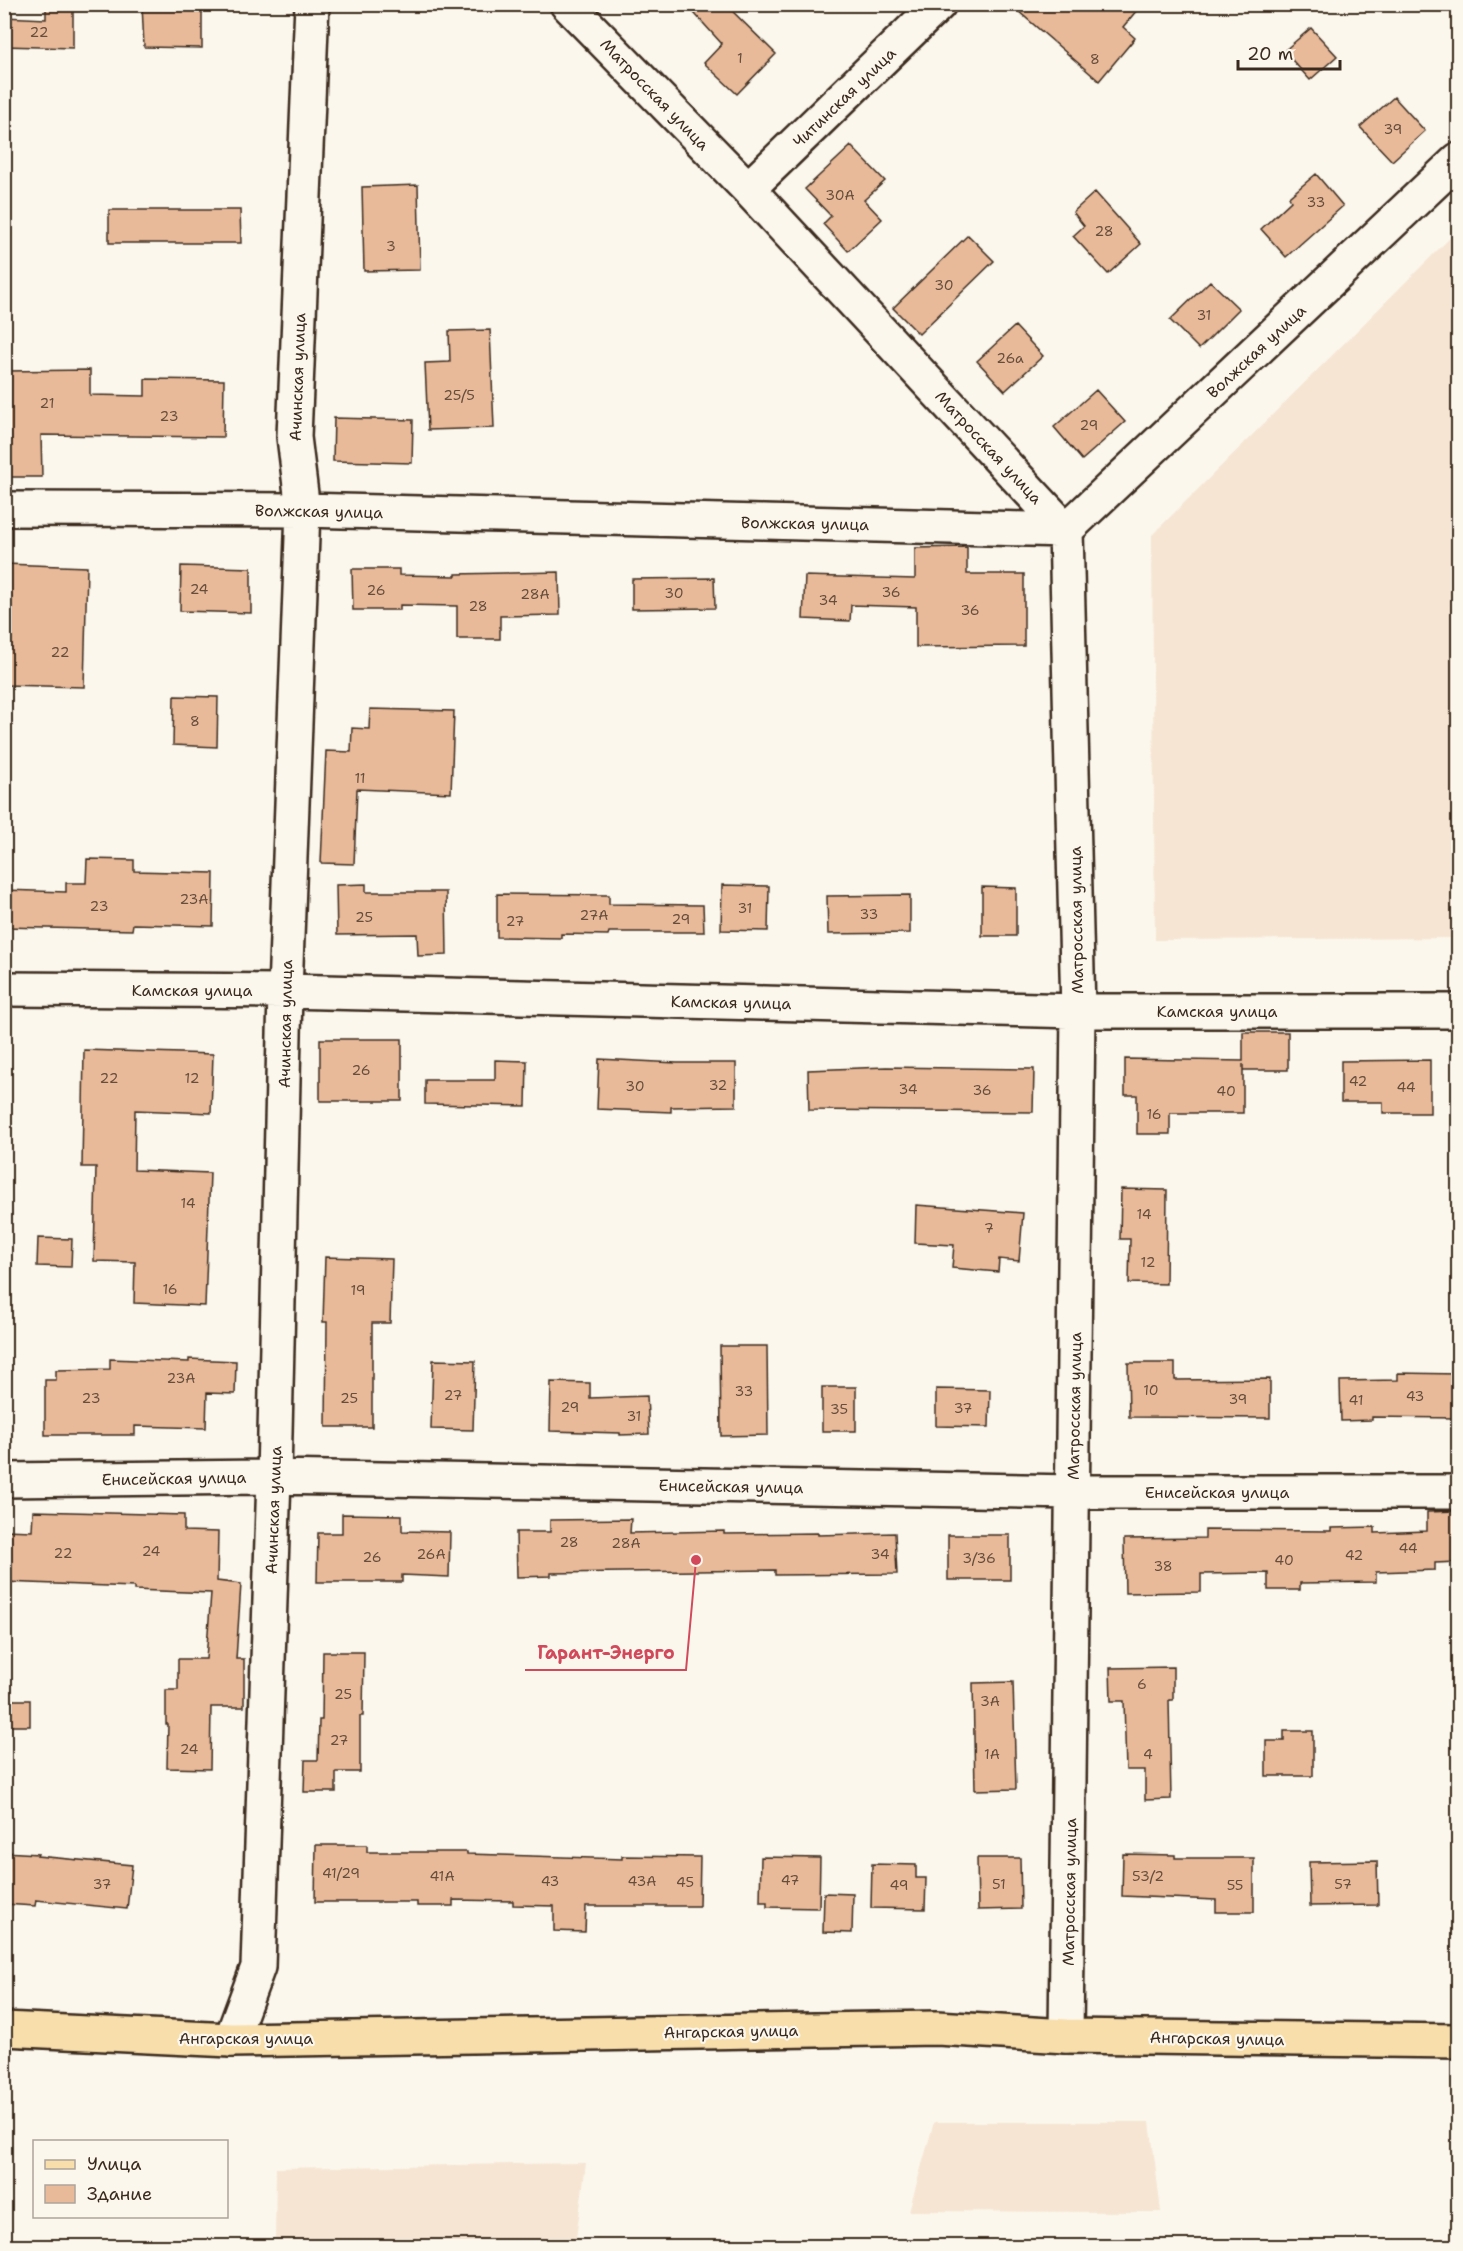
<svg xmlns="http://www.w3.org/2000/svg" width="1463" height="2251" font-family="'Shantell Sans',sans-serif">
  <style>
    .built { fill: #f6e5d3 }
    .building { fill: #e9ba99; stroke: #3b2a1e; stroke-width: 1.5 }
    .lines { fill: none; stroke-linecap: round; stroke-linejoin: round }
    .minor-casing { stroke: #3b2a1e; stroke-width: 38 }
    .major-casing { stroke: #3b2a1e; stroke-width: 38 }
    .minor { stroke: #fbf7ec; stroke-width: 33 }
    .major { stroke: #f8deab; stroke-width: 33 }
    .labels { text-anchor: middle; stroke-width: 4.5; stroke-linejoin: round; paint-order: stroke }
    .number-label { font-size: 14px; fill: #664e3d }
    .street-label { font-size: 16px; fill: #3b2a1e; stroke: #fbf7ec }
    .leader { fill: none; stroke: #d1495b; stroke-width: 2 }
    .callout-dot { fill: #d1495b; stroke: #fbf7ec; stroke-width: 2 }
    .callout-label { font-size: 18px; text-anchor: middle; font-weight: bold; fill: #d1495b; stroke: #fbf7ec; stroke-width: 4.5; stroke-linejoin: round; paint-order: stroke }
  </style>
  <rect width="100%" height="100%" fill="#fbf7ec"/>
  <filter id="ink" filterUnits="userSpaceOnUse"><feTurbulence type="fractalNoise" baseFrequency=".0167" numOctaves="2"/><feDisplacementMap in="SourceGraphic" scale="12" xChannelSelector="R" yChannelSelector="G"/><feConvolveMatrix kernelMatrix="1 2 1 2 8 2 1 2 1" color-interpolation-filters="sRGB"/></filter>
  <g filter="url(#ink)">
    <path class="built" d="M 1458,230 L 1458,938 L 1155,940 L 1152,535 Z
      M 934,2122 L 1150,2122 L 1161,2212 L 909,2211 Z
      M 586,2163 L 575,2246 L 275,2246 L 276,2168 Z"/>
    <path class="building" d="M 46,4 L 73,4 L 73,48 L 4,46 L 4,17 L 46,19 Z
      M 142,4 L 202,4 L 202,48 L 144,47 Z
      M 686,4 L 725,4 L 776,54 L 737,94 L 704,63 L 722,44 Z
      M 1010,4 L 1142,4 L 1123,27 L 1135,38 L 1099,81 Z
      M 1311,28 L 1337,56 L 1310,80 L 1284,51 Z
      M 1394,97 L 1425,131 L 1392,161 L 1360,127 Z
      M 851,146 L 885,181 L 864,200 L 882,219 L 848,251 L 823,224 L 831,216 L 805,189 Z
      M 1316,174 L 1343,206 L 1286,257 L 1261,229 L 1291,201 L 1289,197 Z
      M 418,185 L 420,270 L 364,271 L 362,187 Z
      M 1095,192 L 1141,244 L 1108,274 L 1073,236 L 1084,226 L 1073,212 Z
      M 109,210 L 240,210 L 241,243 L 109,243 Z
      M 968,235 L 994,261 L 919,334 L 893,308 Z
      M 1210,281 L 1239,309 L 1199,349 L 1170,320 Z
      M 1015,326 L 1043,356 L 1005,391 L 977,361 Z
      M 490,330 L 494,428 L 428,430 L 425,363 L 450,362 L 449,331 Z
      M 90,370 L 90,395 L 145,396 L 145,379 L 224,380 L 223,437 L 41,435 L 42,477 L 4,477 L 4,371 Z
      M 1096,390 L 1125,422 L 1082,460 L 1054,427 Z
      M 334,418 L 413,420 L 412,463 L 333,461 Z
      M 967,547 L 967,574 L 1024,574 L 1024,646 L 916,647 L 916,607 L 851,605 L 850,621 L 803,619 L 805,576 L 915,579 L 915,548 Z
      M 4,564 L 87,567 L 84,687 L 4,685 Z
      M 181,566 L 251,568 L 251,613 L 180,611 Z
      M 352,569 L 399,569 L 399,575 L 456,576 L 456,574 L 559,572 L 560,615 L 500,616 L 500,639 L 457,639 L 457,606 L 400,605 L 400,610 L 353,610 Z
      M 714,578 L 715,608 L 632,609 L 632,579 Z
      M 174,696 L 218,697 L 217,747 L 173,745 Z
      M 370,709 L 454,711 L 451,793 L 357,789 L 354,864 L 321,863 L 326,751 L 351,752 L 352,728 L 369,729 Z
      M 87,859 L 134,860 L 134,871 L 214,873 L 213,926 L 133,924 L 132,930 L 4,927 L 4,890 L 66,892 L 66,883 L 86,883 Z
      M 366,884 L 366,892 L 446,892 L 447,955 L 418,956 L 417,934 L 337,935 L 336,885 Z
      M 722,885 L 769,886 L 768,931 L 721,930 Z
      M 982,887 L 1016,888 L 1016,936 L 982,936 Z
      M 497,894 L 609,895 L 609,904 L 703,905 L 704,932 L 609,932 L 608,935 L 561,934 L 561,938 L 497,937 Z
      M 910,895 L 910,933 L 828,934 L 827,896 Z
      M 1243,1032 L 1288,1032 L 1288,1070 L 1243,1070 L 1243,1064 L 1243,1113 L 1170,1113 L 1170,1134 L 1137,1134 L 1137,1095 L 1125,1095 L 1125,1059 L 1243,1061 Z
      M 320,1039 L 402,1039 L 402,1101 L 320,1101 Z
      M 84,1050 L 213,1054 L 211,1113 L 135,1110 L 134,1170 L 210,1173 L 205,1306 L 134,1303 L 135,1262 L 94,1261 L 96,1167 L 82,1167 Z
      M 599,1059 L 677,1063 L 736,1063 L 736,1106 L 671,1107 L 671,1112 L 597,1109 Z
      M 495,1060 L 527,1061 L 526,1106 L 425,1104 L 425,1080 L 495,1080 Z
      M 1430,1060 L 1430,1113 L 1383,1113 L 1383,1102 L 1341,1102 L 1341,1061 Z
      M 886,1067 L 1034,1069 L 1033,1112 L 809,1110 L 808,1070 Z
      M 1121,1189 L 1167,1190 L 1166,1284 L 1129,1283 L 1130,1239 L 1120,1239 Z
      M 916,1205 L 1023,1213 L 1019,1261 L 999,1259 L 998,1272 L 952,1268 L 954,1245 L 915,1243 Z
      M 38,1238 L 72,1239 L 71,1267 L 37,1266 Z
      M 325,1257 L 392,1259 L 390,1323 L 372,1323 L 372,1427 L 326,1427 L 327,1322 L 323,1322 Z
      M 720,1346 L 767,1346 L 768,1435 L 721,1436 Z
      M 110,1359 L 189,1362 L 189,1359 L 236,1361 L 235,1394 L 207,1393 L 206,1428 L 135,1426 L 135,1435 L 45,1435 L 45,1380 L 56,1380 L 56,1370 L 110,1369 Z
      M 433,1360 L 475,1361 L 473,1430 L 431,1429 Z
      M 1128,1363 L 1175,1363 L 1175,1380 L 1270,1379 L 1270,1418 L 1129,1417 Z
      M 1398,1373 L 1458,1374 L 1458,1418 L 1372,1417 L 1372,1420 L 1341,1421 L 1340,1381 L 1398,1380 Z
      M 551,1382 L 590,1383 L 590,1398 L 647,1396 L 649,1434 L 620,1435 L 620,1433 L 550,1431 Z
      M 822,1387 L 856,1387 L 856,1431 L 822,1431 Z
      M 936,1389 L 990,1390 L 989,1427 L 936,1426 Z
      M 33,1511 L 184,1515 L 184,1531 L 218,1532 L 217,1581 L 241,1584 L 236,1659 L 244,1659 L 244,1707 L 211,1707 L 210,1769 L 167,1768 L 168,1724 L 166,1724 L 166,1690 L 178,1690 L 178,1659 L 206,1659 L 211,1593 L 134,1590 L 134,1587 L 4,1582 L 4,1530 L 32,1531 Z
      M 1458,1511 L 1458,1562 L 1435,1563 L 1435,1570 L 1376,1572 L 1376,1582 L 1300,1583 L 1300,1590 L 1268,1590 L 1268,1573 L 1201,1574 L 1201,1592 L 1125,1593 L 1124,1539 L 1205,1538 L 1205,1530 L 1331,1531 L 1331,1528 L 1375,1527 L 1375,1533 L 1427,1531 L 1427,1512 Z
      M 342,1514 L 402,1515 L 402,1531 L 450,1532 L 449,1577 L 402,1575 L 402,1582 L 317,1582 L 318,1533 L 342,1533 Z
      M 631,1519 L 630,1533 L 724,1531 L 724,1534 L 818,1533 L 818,1535 L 895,1533 L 897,1574 L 775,1575 L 775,1570 L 551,1573 L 551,1576 L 517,1577 L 516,1532 L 550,1532 L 550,1520 Z
      M 948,1535 L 1010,1535 L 1010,1580 L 948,1580 Z
      M 323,1652 L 364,1652 L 363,1716 L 360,1716 L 360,1772 L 336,1772 L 336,1792 L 304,1792 L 305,1760 L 318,1760 L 319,1720 L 322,1720 Z
      M 1173,1667 L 1173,1700 L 1169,1700 L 1171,1799 L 1145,1800 L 1145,1770 L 1126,1770 L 1124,1701 L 1111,1701 L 1110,1668 Z
      M 1013,1682 L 1016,1789 L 975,1790 L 973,1683 Z
      M 5,1700 L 30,1700 L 30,1726 L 4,1726 Z
      M 1284,1731 L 1313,1731 L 1313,1776 L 1266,1776 L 1266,1741 L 1284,1741 Z
      M 316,1845 L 367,1845 L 367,1852 L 467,1852 L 467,1854 L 622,1859 L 622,1856 L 700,1857 L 699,1906 L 586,1906 L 585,1932 L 554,1931 L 554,1906 L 513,1905 L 513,1901 L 453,1900 L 453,1906 L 417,1906 L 417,1902 L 315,1902 Z
      M 4,1852 L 38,1854 L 37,1856 L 132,1865 L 127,1909 L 36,1900 L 35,1906 L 4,1904 Z
      M 1123,1854 L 1175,1855 L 1175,1858 L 1254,1858 L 1254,1912 L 1216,1912 L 1216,1900 L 1122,1896 Z
      M 761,1857 L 820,1858 L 819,1908 L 767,1907 L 767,1902 L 760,1902 Z
      M 977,1858 L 1020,1858 L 1021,1909 L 978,1910 Z
      M 1377,1861 L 1378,1905 L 1310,1906 L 1309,1862 Z
      M 872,1864 L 916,1865 L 916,1878 L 926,1878 L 925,1909 L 871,1908 Z
      M 824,1893 L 853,1894 L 852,1933 L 823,1932 Z"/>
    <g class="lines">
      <defs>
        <path id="minor" d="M 567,4 L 748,189 L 1066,530 L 1078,1011 L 1066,2036
          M 748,189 L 939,4
          M 4,509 L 303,510 L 1066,530 L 1458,160
          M 4,989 L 285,991 L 1078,1011 L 1458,1011
          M 4,1480 L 274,1477 L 1073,1492 L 1458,1492
          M 231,2040 L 258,1967 L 274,1477 L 285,991 L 303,510 L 294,437 L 312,4"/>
        <path id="major" d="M 4,2029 L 231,2040 L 937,2028 L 1066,2036 L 1458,2041"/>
      </defs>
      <use href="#minor" class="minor-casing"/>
      <use href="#major" class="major-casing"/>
      <use href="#minor" class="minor"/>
      <use href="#major" class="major"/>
    </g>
  </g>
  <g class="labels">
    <g class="number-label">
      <text x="39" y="37">22</text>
      <text x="740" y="63">1</text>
      <text x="1095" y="64">8</text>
      <text x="1393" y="134">39</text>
      <text x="840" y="200">30А</text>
      <text x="1316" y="207">33</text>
      <text x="1104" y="236">28</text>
      <text x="391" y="251">3</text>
      <text x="944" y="290">30</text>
      <text x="1204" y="320">31</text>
      <text x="1010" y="363">26a</text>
      <text x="459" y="400">25/5</text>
      <text x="47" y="408">21</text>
      <text x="169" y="421">23</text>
      <text x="1089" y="430">29</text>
      <text x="199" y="594">24</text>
      <text x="376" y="595">26</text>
      <text x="891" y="597">36</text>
      <text x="674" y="598">30</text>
      <text x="535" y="599">28А</text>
      <text x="828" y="605">34</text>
      <text x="478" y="611">28</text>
      <text x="970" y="615">36</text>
      <text x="60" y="657">22</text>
      <text x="195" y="726">8</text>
      <text x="360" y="783">11</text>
      <text x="194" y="904">23А</text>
      <text x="99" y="911">23</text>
      <text x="745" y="913">31</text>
      <text x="869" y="919">33</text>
      <text x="594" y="920">27А</text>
      <text x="364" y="922">25</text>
      <text x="681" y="924">29</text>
      <text x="515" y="926">27</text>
      <text x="361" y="1075">26</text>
      <text x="109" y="1083">22</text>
      <text x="192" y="1083">12</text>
      <text x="1358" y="1086">42</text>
      <text x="718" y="1090">32</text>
      <text x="635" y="1091">30</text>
      <text x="1406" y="1092">44</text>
      <text x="908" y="1094">34</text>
      <text x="982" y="1095">36</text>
      <text x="1226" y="1096">40</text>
      <text x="1154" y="1119">16</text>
      <text x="188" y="1208">14</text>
      <text x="1144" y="1219">14</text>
      <text x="989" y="1233">7</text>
      <text x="1148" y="1267">12</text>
      <text x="170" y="1294">16</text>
      <text x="358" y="1295">19</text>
      <text x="181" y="1383">23А</text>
      <text x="1151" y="1395">10</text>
      <text x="744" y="1396">33</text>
      <text x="453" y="1400">27</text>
      <text x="1415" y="1401">43</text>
      <text x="91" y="1403">23</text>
      <text x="349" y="1403">25</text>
      <text x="1238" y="1404">39</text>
      <text x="1356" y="1405">41</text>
      <text x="570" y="1412">29</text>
      <text x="963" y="1413">37</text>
      <text x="839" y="1414">35</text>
      <text x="634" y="1421">31</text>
      <text x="569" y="1547">28</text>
      <text x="626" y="1548">28А</text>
      <text x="1408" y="1553">44</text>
      <text x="151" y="1556">24</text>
      <text x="63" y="1558">22</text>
      <text x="431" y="1559">26А</text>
      <text x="880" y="1559">34</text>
      <text x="1354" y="1560">42</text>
      <text x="372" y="1562">26</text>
      <text x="979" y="1563">3/36</text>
      <text x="1284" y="1565">40</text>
      <text x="1163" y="1571">38</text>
      <text x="1142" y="1689">6</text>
      <text x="343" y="1699">25</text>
      <text x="990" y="1706">3А</text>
      <text x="339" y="1745">27</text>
      <text x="189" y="1754">24</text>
      <text x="992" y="1759">1А</text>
      <text x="1148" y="1759">4</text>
      <text x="341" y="1878">41/29</text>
      <text x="442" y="1881">41А</text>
      <text x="1148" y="1881">53/2</text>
      <text x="790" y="1885">47</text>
      <text x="550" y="1886">43</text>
      <text x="642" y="1886">43А</text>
      <text x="685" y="1887">45</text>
      <text x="102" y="1889">37</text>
      <text x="999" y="1889">51</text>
      <text x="1343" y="1889">57</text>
      <text x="899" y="1890">49</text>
      <text x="1235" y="1890">55</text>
    </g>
    <g class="street-label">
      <text transform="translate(655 94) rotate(46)" y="6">Матросская улица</text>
      <text transform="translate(844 97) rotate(-44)" y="6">Читинская улица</text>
      <text transform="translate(1256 351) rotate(-43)" y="6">Волжская улица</text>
      <text transform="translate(297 377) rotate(-88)" y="6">Ачинская улица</text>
      <text transform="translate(989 447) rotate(47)" y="6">Матросская улица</text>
      <text transform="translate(319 511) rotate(1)" y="6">Волжская улица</text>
      <text transform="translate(805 523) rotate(1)" y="6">Волжская улица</text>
      <text transform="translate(1076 920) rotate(-91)" y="6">Матросская улица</text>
      <text x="192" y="996">Камская улица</text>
      <text transform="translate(731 1002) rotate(1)" y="6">Камская улица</text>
      <text x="1217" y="1017">Камская улица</text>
      <text transform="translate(285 1024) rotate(-89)" y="6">Ачинская улица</text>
      <text transform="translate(1074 1406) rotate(-89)" y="6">Матросская улица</text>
      <text transform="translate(174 1478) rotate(-1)" y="6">Енисейская улица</text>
      <text transform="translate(731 1486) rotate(1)" y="6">Енисейская улица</text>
      <text x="1217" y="1498">Енисейская улица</text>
      <text transform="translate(273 1510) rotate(-88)" y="6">Ачинская улица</text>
      <text transform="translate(1069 1892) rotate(-89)" y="6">Матросская улица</text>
      <text transform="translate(731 2031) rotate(-1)" y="6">Ангарская улица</text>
      <text x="246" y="2044">Ангарская улица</text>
      <text transform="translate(1217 2038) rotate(1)" y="6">Ангарская улица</text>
    </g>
  </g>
  <path class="leader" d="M696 1560L686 1670H525"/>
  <circle class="callout-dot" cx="696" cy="1560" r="6"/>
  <g class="callout-label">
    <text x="606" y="1659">Гарант-Энерго</text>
  </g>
  <rect width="1463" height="2251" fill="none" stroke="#fbf7ec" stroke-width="24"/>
  <rect x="12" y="12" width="1439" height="2227" fill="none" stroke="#3b2a1e" stroke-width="2" filter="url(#ink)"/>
  <rect x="33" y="2140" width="195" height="78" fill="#fbf7ec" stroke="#aea59a" stroke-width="1.5"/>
  <rect x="45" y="2160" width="30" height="9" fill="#f8deab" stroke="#aea59a" stroke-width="1.5"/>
  <text x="87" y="2170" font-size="18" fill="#3b2a1e">Улица</text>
  <rect x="45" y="2185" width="30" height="18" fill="#e9ba99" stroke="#aea59a" stroke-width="1.5"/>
  <text x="87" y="2200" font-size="18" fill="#3b2a1e">Здание</text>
  <path d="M1238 60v9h102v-9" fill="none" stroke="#3b2a1e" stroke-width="3"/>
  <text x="1247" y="60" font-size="18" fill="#3b2a1e" stroke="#fbf7ec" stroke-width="4.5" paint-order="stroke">20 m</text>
</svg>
